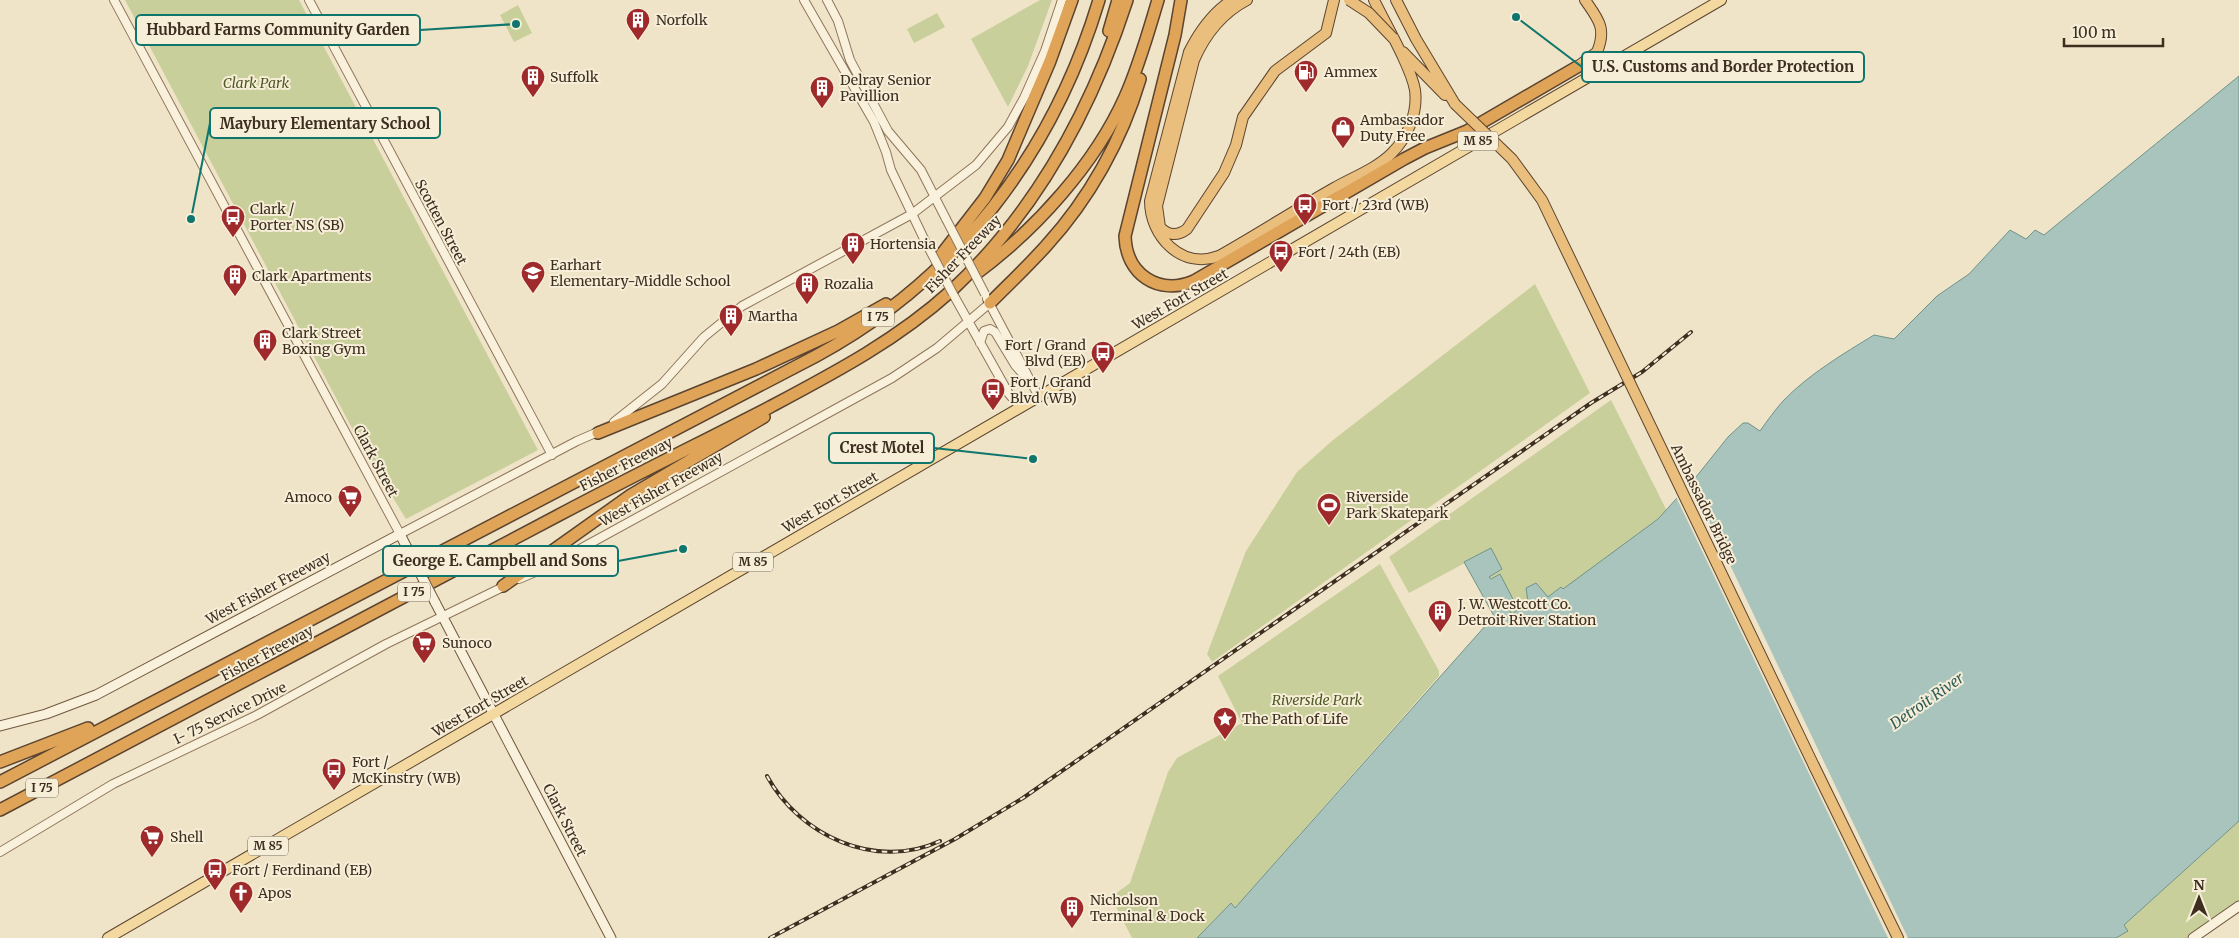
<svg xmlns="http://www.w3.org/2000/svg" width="2239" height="938" font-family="Merriweather,serif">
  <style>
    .green { fill: #c9cf9b }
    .water { fill: #a9c4bc; stroke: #6f938a }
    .pier { fill: #f0e4c8 }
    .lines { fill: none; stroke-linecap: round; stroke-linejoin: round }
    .tertiary-casing { stroke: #8d765c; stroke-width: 10 }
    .secondary-casing { stroke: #6f573f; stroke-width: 11 }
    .primary-casing { stroke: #5b4430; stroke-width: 12 }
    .trunk-casing { stroke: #5b4430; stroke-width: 12 }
    .motorway-casing { stroke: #5b4430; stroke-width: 14 }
    .tertiary { stroke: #faf1dc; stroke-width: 8 }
    .secondary { stroke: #faf1dc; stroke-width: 9 }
    .primary { stroke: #f3d9a0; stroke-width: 10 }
    .trunk { stroke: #eabe7c; stroke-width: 10 }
    .motorway { stroke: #e0a458; stroke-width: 11 }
    .rail-casing { stroke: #3d2e20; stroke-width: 4 }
    .rail { stroke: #f7eed8; stroke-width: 2; stroke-dasharray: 5.5; stroke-linecap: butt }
    .tertiary-bridge-casing { stroke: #8d765c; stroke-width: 10; stroke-linecap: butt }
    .secondary-bridge-casing { stroke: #6f573f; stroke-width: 11; stroke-linecap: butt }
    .trunk-bridge-casing { stroke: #5b4430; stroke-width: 12; stroke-linecap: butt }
    .tertiary-bridge { stroke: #faf1dc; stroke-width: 8 }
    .secondary-bridge { stroke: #faf1dc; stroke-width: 9 }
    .trunk-bridge { stroke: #eabe7c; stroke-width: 10 }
    .labels { text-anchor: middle; stroke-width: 4; stroke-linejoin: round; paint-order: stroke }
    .shield { fill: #f7eed8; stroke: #756857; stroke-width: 1 }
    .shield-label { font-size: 12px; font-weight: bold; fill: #3d2e20 }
    .poi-label { font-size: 14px; fill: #3d2e20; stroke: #f7eed8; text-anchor: start }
    .park-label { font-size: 14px; font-style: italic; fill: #4d5a26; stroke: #f7eed8 }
    .street-label { font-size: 14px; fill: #3d2e20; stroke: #f7eed8 }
    .water-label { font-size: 15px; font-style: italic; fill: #2f5d5a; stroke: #f7eed8 }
    .leader { fill: none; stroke: #0f766e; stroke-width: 2 }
    .callout-dot { fill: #0f766e; stroke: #f7eed8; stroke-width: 2 }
    .callout { fill: #f7eed8; stroke: #0f766e; stroke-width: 2 }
    .callout-label { font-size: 15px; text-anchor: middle; font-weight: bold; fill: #3d2e20 }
  </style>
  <rect width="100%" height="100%" fill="#f0e4c8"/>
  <path class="green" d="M 125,0 L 299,0 L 538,450 L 406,519 L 362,447 Z
    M 1040,0 L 1052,0 L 1028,66 L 1008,107 L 971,39 Z
    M 518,5 L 532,33 L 514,42 L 500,15 Z
    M 937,13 L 945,27 L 914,43 L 907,29 Z
    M 1535,284 L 1590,393 L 1212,662 L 1207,654 L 1246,551 L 1297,472 L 1333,440 Z
    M 1611,400 L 1667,511 L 1658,519 L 1563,590 L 1561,587 L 1548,598 L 1536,583 L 1526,588 L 1528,602 L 1512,615 L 1508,608 L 1500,574 L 1490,579 L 1489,576 L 1491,549 L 1409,593 L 1389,557 Z
    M 1380,564 L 1439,671 L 1439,676 L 1235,908 L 1231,903 L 1197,938 L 1132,938 L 1111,897 L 1130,883 L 1168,772 L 1177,758 L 1184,754 L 1242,723 L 1218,676 Z
    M 2239,821 L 2239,902 L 2187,938 L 2116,938 L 2127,931 L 2124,925 Z"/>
  <path class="water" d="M 2239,76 L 2239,821 L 2124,925 L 2128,931 L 2116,938 L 1197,938 L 1231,903 L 1235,908 L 1494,616 L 1464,562 L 1491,548 L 1502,569 L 1489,577 L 1491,579 L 1500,574 L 1515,603 L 1508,608 L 1512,614 L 1528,602 L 1526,588 L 1536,583 L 1548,597 L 1561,587 L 1563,589 L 1658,519 L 1696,477 L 1728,437 L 1743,423 L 1748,423 L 1760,431 C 1767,421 1775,410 1783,401 C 1809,374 1843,354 1874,335 L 1894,339 L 1937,296 L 1969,274 L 2010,230 L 2026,239 L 2035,230 L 2044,235 Z"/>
  <path class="pier" d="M 1690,481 L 1908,938 L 1888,938 L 1676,497 Z"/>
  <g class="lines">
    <defs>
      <path id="tertiary" d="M 114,0 L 400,534 L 577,441 L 600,431
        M 309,0 L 552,455
        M 804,0 L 874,122 L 886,152 L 891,170 L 925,241
        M 827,0 L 838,21 L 850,60 L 888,131 L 921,170 L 946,219
        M 953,294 L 1009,394 L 1020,407
        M 987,299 L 1039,397
        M 980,343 L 984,331 L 990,329 L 995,332 L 1015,365 L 1023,374
        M 614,422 L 662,384 L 704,337 L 742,306 L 912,214 L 976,165 L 1008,127 L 1024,98 L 1045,51 L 1062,0
        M 519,579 L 547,567 L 892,378 L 937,348 L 990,303
        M 0,852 L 113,784 L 257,715 L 386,644 L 507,585"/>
      <path id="secondary" d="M 435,602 L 611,938
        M 0,726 L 46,714 L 96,695 L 400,534 L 406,546
        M 2193,938 L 2239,906"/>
      <path id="primary" d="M 108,938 L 1721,0"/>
      <path id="trunk" d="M 1232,0 C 1212,13 1199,32 1189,52 L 1150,201 C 1150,236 1181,270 1219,256 C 1258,234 1295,210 1334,188 C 1353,177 1376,169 1392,153 C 1408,137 1418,112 1415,90 C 1411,67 1385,23 1374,0
        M 1247,0 C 1222,13 1205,35 1194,60 L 1157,206 L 1160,227 C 1168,236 1178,236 1187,229 L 1224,173 L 1236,145 L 1243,117 L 1275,71 L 1326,33 L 1334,0
        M 1396,0 L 1416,39 L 1455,104
        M 1403,52 L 1445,95
        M 1577,67 L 1597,52 C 1607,28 1598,19 1585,0
        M 1814,766 L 1898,938"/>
      <path id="motorway" d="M 1181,0 L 1175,35 L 1125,236 C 1126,274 1158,296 1194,281 L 1404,159 L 1425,148 L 1467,131 L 1577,67
        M 1109,31 L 1118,0
        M 941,255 L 985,198 L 1008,160 L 1050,61 L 1072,0
        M 977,273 C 1036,229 1095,164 1125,97 C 1139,66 1148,33 1158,0
        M 990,303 C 1009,284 1028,266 1046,246 C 1089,199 1122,140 1140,79
        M 598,433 L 756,369 L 838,331 L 886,304
        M 503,586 L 631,495 L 764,417
        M 0,762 L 88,728
        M 0,782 L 816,356 C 957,280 1053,153 1099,0
        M 0,810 C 187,713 372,612 559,515 C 629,478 700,443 770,407 C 834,373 897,340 951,291 C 1037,211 1091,111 1127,0"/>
    </defs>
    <use href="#tertiary" class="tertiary-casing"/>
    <use href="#secondary" class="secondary-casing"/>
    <use href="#primary" class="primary-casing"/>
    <use href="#trunk" class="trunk-casing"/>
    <use href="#motorway" class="motorway-casing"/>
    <use href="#tertiary" class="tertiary"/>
    <use href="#secondary" class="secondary"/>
    <use href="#primary" class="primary"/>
    <use href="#trunk" class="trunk"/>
    <use href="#motorway" class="motorway"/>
    <defs>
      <path id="rail" d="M 767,776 C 799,835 875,871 940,841
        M 770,938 L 955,839 L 1023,798 L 1591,403 L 1642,372 L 1691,332"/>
    </defs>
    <use href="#rail" class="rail-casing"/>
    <use href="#rail" class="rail"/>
    <defs>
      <path id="tertiary-bridge" d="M 946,219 L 985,294
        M 925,241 L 953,294"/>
      <path id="secondary-bridge" d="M 406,546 L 435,602"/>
      <path id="trunk-bridge" d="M 1349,0 L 1369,13 L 1393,38
        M 1455,104 L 1512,159 L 1542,200 L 1814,766"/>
    </defs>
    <use href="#tertiary-bridge" class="tertiary-bridge-casing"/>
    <use href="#secondary-bridge" class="secondary-bridge-casing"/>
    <use href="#trunk-bridge" class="trunk-bridge-casing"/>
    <use href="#tertiary-bridge" class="tertiary-bridge"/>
    <use href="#secondary-bridge" class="secondary-bridge"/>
    <use href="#trunk-bridge" class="trunk-bridge"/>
  </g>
  <defs>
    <symbol id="building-pin" viewBox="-11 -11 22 30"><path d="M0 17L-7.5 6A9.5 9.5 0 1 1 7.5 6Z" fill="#9e2a2b" stroke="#f7eed8"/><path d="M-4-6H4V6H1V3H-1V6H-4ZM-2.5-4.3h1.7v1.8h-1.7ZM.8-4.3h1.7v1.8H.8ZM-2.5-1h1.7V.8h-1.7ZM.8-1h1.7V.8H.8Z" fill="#fff"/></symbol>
    <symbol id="fuel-pin" viewBox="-11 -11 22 30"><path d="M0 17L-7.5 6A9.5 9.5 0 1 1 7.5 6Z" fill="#9e2a2b" stroke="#f7eed8"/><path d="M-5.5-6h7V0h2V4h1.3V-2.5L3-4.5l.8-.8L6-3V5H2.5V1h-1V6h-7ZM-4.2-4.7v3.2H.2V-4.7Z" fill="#fff"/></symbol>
    <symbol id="shop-pin" viewBox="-11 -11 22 30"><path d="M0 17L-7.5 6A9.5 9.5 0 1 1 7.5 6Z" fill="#9e2a2b" stroke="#f7eed8"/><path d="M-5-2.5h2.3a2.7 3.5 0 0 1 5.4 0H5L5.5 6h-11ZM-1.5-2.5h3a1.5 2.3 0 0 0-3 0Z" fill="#fff"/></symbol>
    <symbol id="bus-pin" viewBox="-11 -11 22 30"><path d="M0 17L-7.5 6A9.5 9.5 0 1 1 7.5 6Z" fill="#9e2a2b" stroke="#f7eed8"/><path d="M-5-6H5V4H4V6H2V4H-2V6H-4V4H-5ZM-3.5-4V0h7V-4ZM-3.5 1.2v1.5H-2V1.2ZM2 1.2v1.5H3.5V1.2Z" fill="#fff"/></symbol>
    <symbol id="school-pin" viewBox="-11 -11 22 30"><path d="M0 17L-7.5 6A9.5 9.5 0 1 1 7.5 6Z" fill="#9e2a2b" stroke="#f7eed8"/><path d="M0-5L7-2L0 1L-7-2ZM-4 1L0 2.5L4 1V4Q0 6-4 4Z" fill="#fff"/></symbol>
    <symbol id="supermarket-pin" viewBox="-11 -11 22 30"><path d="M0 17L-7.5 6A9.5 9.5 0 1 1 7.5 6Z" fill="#9e2a2b" stroke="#f7eed8"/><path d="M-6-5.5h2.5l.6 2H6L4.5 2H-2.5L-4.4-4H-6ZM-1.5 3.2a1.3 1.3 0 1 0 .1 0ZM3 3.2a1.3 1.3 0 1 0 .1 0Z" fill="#fff"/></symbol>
    <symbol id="stadium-pin" viewBox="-11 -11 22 30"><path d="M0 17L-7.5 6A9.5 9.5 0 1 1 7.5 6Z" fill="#9e2a2b" stroke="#f7eed8"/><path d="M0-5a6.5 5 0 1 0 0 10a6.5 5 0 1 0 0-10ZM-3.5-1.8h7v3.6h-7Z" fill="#fff"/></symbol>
    <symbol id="sight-pin" viewBox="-11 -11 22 30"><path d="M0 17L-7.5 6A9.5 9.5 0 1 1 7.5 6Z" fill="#9e2a2b" stroke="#f7eed8"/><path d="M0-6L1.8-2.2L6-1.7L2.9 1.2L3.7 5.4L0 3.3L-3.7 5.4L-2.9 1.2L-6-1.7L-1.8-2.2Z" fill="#fff"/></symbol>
    <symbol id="church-pin" viewBox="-11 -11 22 30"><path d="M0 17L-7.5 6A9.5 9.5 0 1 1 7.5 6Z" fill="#9e2a2b" stroke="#f7eed8"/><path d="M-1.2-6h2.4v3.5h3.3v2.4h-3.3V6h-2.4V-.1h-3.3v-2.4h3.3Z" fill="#fff"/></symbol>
  </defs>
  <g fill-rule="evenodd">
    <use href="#building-pin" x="624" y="6" width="28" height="38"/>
    <use href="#fuel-pin" x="1292" y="58" width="28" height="38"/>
    <use href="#building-pin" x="519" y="63" width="28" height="38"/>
    <use href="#building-pin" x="808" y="74" width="28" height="38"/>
    <use href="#shop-pin" x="1329" y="114" width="28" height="38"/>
    <use href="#bus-pin" x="1291" y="191" width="28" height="38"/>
    <use href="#bus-pin" x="219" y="203" width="28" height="38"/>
    <use href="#building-pin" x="839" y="230" width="28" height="38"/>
    <use href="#bus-pin" x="1267" y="238" width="28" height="38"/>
    <use href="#school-pin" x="519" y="259" width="28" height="38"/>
    <use href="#building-pin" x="221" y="262" width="28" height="38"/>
    <use href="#building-pin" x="793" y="270" width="28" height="38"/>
    <use href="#building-pin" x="717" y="302" width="28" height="38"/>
    <use href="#building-pin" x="251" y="327" width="28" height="38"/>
    <use href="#bus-pin" x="1089" y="339" width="28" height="38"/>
    <use href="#bus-pin" x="979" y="376" width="28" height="38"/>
    <use href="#supermarket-pin" x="336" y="483" width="28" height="38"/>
    <use href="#stadium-pin" x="1315" y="491" width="28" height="38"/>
    <use href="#building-pin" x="1426" y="598" width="28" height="38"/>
    <use href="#supermarket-pin" x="410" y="629" width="28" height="38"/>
    <use href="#sight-pin" x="1211" y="705" width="28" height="38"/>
    <use href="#bus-pin" x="320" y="756" width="28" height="38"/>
    <use href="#supermarket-pin" x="138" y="823" width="28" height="38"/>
    <use href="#bus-pin" x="201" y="856" width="28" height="38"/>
    <use href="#church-pin" x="227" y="879" width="28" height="38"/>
    <use href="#building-pin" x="1058" y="894" width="28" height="38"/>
  </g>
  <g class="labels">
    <g class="shield">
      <rect x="1458" y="131.5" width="40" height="19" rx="4"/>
      <rect x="862" y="307.5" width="32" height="19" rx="4"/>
      <rect x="733" y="552.5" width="40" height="19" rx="4"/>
      <rect x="398" y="582.5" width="32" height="19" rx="4"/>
      <rect x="26" y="778.5" width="32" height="19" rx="4"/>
      <rect x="248" y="836.5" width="40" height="19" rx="4"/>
    </g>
    <g class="shield-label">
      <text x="1478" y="145">M 85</text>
      <text x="878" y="321">I 75</text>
      <text x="753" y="566">M 85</text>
      <text x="414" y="596">I 75</text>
      <text x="42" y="792">I 75</text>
      <text x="268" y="850">M 85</text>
    </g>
    <g class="poi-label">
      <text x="656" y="25">Norfolk</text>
      <text x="1324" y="77">Ammex</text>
      <text x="550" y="82">Suffolk</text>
      <text x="840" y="85">Delray Senior<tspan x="840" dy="16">Pavillion</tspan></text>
      <text x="1360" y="125">Ambassador<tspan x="1360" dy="16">Duty Free</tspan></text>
      <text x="1322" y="210">Fort / 23rd (WB)</text>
      <text x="250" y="214">Clark /<tspan x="250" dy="16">Porter NS (SB)</tspan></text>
      <text x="870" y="249">Hortensia</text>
      <text x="1298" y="257">Fort / 24th (EB)</text>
      <text x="550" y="270">Earhart<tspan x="550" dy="16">Elementary-Middle School</tspan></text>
      <text x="252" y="281">Clark Apartments</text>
      <text x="824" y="289">Rozalia</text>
      <text x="748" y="321">Martha</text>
      <text x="282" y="338">Clark Street<tspan x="282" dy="16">Boxing Gym</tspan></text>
      <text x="1086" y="350" text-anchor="end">Fort / Grand<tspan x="1086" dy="16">Blvd (EB)</tspan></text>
      <text x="1010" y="387">Fort / Grand<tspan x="1010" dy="16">Blvd (WB)</tspan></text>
      <text x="332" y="502" text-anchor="end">Amoco</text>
      <text x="1346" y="502">Riverside<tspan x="1346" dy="16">Park Skatepark</tspan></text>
      <text x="1458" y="609">J. W. Westcott Co.<tspan x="1458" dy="16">Detroit River Station</tspan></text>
      <text x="442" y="648">Sunoco</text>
      <text x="1242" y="724">The Path of Life</text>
      <text x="352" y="767">Fort /<tspan x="352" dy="16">McKinstry (WB)</tspan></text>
      <text x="170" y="842">Shell</text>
      <text x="232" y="875">Fort / Ferdinand (EB)</text>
      <text x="258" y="898">Apos</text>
      <text x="1090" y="905">Nicholson<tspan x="1090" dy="16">Terminal &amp; Dock</tspan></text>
    </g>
    <g class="park-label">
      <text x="256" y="88">Clark Park</text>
      <text x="1317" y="705">Riverside Park</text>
    </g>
    <g class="street-label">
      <text transform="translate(441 222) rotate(62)" y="5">Scotten Street</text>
      <text transform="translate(963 254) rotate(-46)" y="5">Fisher Freeway</text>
      <text transform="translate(1180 299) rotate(-30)" y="5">West Fort Street</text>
      <text transform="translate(376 461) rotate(62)" y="5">Clark Street</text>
      <text transform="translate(626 464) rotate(-27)" y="5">Fisher Freeway</text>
      <text transform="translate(661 489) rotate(-29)" y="5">West Fisher Freeway</text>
      <text transform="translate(830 502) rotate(-30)" y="5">West Fort Street</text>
      <text transform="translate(1704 504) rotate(64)" y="5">Ambassador Bridge</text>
      <text transform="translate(268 588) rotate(-28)" y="5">West Fisher Freeway</text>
      <text transform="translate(267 653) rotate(-28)" y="5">Fisher Freeway</text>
      <text transform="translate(480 706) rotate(-30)" y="5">West Fort Street</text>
      <text transform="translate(230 713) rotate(-26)" y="5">I- 75 Service Drive</text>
      <text transform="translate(565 820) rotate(63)" y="5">Clark Street</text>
    </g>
    <g class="water-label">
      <text transform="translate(1927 701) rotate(-35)" y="5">Detroit River</text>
    </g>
  </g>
  <path class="leader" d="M516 24L420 30M1516 17L1582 67M191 219L210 123M1033 459L934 448M683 549L618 561"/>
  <g class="callout-dot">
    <circle cx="516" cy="24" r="5"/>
    <circle cx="1516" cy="17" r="5"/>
    <circle cx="191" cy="219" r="5"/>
    <circle cx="1033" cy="459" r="5"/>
    <circle cx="683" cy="549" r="5"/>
  </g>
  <g class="callout">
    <rect x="136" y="15" width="284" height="30" rx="5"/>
    <rect x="1582" y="52" width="282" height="30" rx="5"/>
    <rect x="210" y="108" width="230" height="30" rx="5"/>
    <rect x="829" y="433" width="105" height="30" rx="5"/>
    <rect x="383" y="546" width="235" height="30" rx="5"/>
  </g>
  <g class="callout-label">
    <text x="278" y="35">Hubbard Farms Community Garden</text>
    <text x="1723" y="72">U.S. Customs and Border Protection</text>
    <text x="325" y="129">Maybury Elementary School</text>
    <text x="882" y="453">Crest Motel</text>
    <text x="500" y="566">George E. Campbell and Sons</text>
  </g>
  <g transform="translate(2199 898)" stroke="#f7eed8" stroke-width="4" paint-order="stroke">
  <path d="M0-4L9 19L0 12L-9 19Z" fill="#3d2e20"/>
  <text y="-8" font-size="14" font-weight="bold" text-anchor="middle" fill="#3d2e20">N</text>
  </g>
  <path d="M2064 38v8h99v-8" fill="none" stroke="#3d2e20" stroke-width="2.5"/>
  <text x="2072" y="38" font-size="15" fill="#3d2e20" stroke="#f7eed8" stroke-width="4" paint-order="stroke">100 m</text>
</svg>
